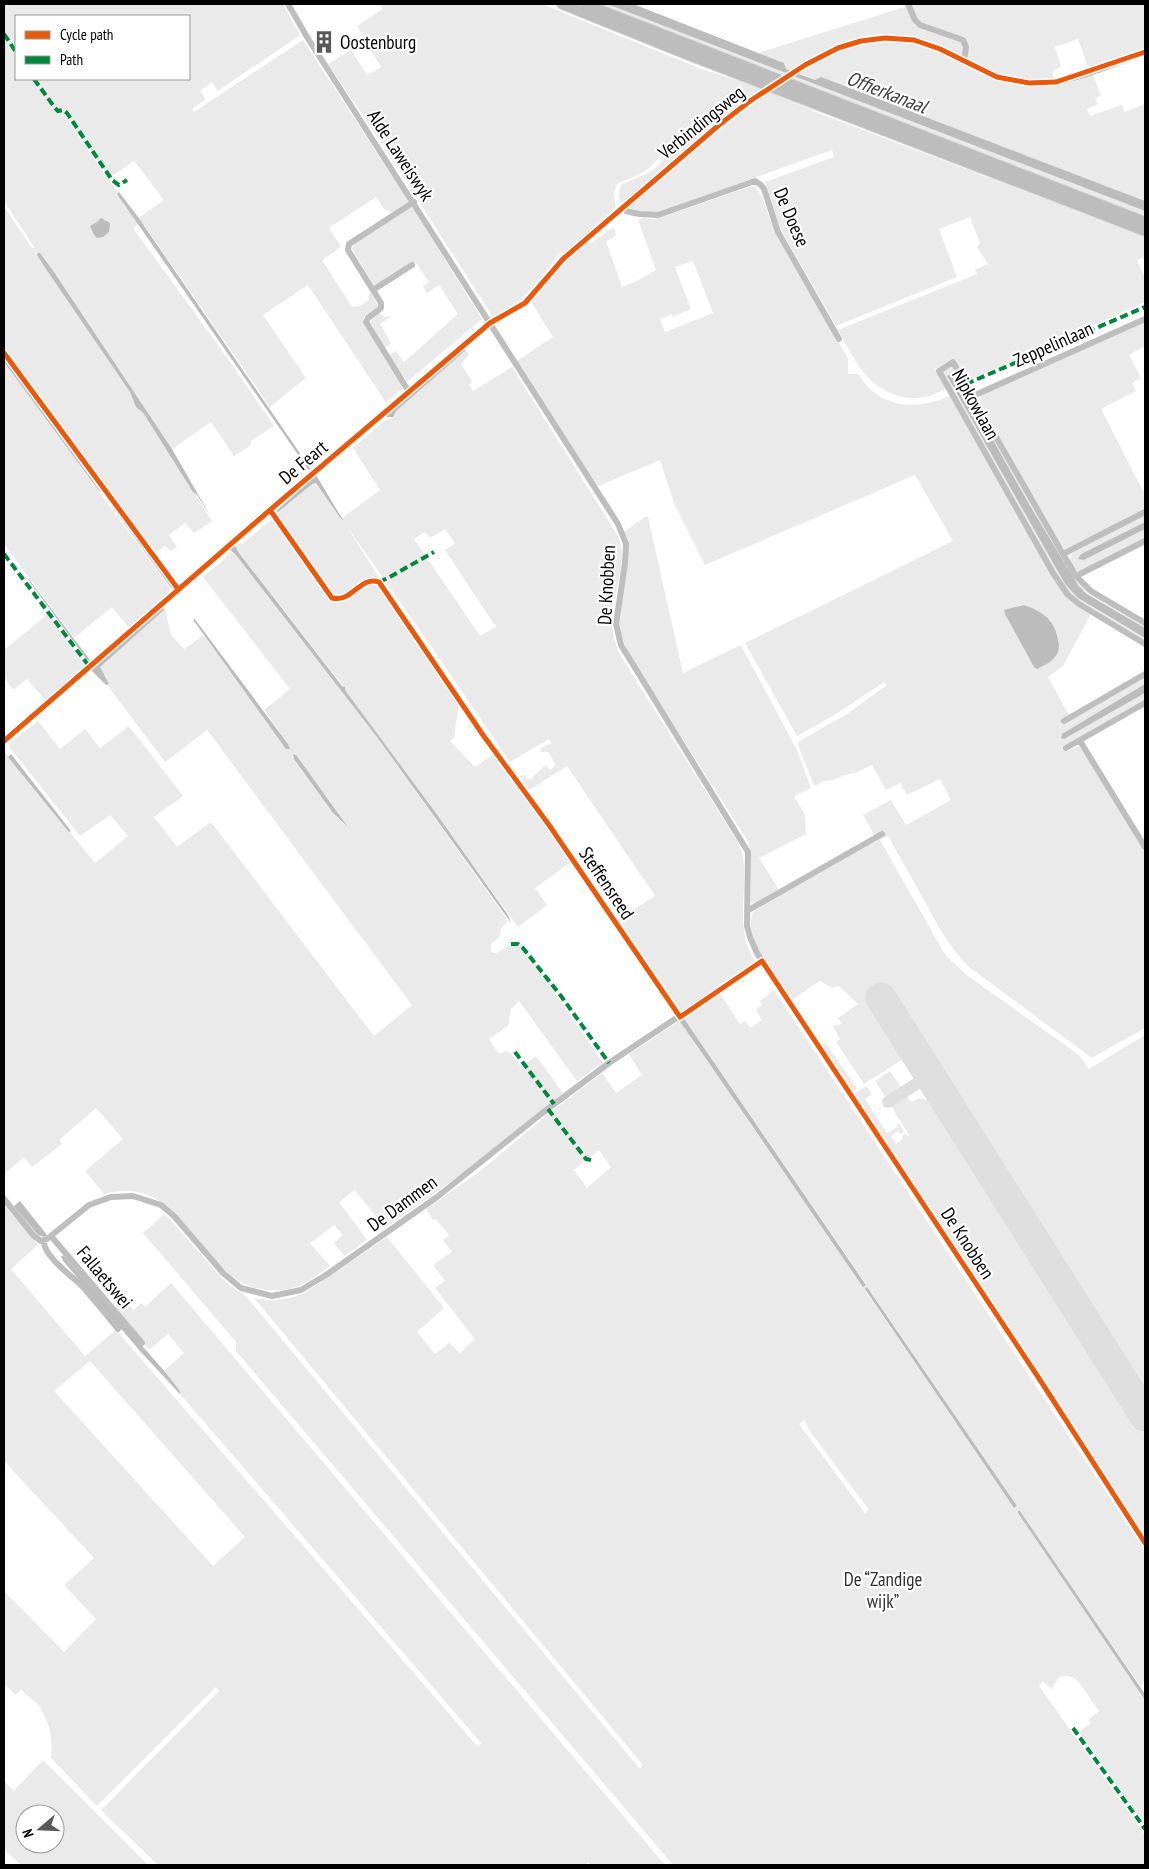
<svg xmlns="http://www.w3.org/2000/svg" width="1149" height="1869" font-family="'PT Sans Narrow',sans-serif">
  <style>
    .green { fill: #eaeaea; fill-rule: evenodd }
    .water { fill: #bcbcbc }
    .lines { fill: none; stroke-linecap: round; stroke-linejoin: round }
    .taxiway { stroke: #dedede; stroke-width: 12 }
    .runway { stroke: #dedede; stroke-width: 31 }
    .highway-casing { stroke: #dbdbdb; stroke-width: 12 }
    .minor { stroke: #bebebe; stroke-width: 6 }
    .highway { stroke: #bdbdbd; stroke-width: 10 }
    .minor-bridge { stroke: #bebebe; stroke-width: 6 }
    .quiet { stroke: #00873e; stroke-width: 4; stroke-dasharray: 8 4; stroke-linecap: butt }
    .cycleway-casing { stroke: #fff; stroke-width: 8 }
    .cycleway { stroke: #e8590c; stroke-width: 5 }
    .labels { text-anchor: middle; stroke-width: 4.5; stroke-linejoin: round; paint-order: stroke }
    .poi-label { font-size: 19px; fill: #000; stroke: #fff; text-anchor: start }
    .street-label { font-size: 19px; fill: #000; stroke: #fff }
    .park-label { font-size: 19px; fill: #303030; stroke: #fff }
    .water-label { font-size: 20px; font-style: italic; fill: #414141; stroke: #fff }
  </style>
  <rect width="100%" height="100%" fill="#fff"/>
  <path class="green" d="M 4,4 L 283,4 L 300,35 L 218,91 L 212,82 L 200,91 L 206,99 L 192,109 L 194,112 L 303,40 L 409,202 L 392,213 L 384,209 L 376,197 L 329,228 L 341,247 L 322,260 L 352,307 L 360,306 L 369,300 L 368,296 L 371,293 L 378,306 L 364,317 L 363,322 L 401,383 L 402,389 L 387,401 L 387,404 L 308,285 L 263,315 L 306,378 L 270,407 L 144,225 L 141,222 L 133,228 L 233,366 L 274,426 L 251,441 L 250,446 L 234,456 L 211,422 L 172,449 L 54,272 L 37,255 L 109,360 L 130,392 L 138,409 L 144,414 L 212,521 L 194,533 L 185,523 L 169,535 L 177,547 L 171,551 L 165,546 L 153,554 L 4,349 L 4,207 L 32,248 L 35,248 L 4,201 ZM 16,16 L 189,16 L 189,79 L 16,79 ZM 63,113 L 109,178 L 134,161 L 164,200 L 136,220 Z
    M 380,4 L 542,4 L 699,68 L 764,89 L 711,127 L 623,203 L 621,202 C 618,196 618,190 622,184 C 638,177 665,170 666,149 L 661,149 C 658,170 634,176 617,184 L 614,193 L 616,207 L 565,253 L 561,252 L 558,255 C 539,280 523,304 493,317 L 382,144 L 328,64 L 351,50 L 367,75 L 381,67 L 357,26 L 383,9 Z
    M 595,4 L 607,4 L 1145,211 L 1145,217 Z
    M 917,4 L 1145,4 L 1145,50 L 1089,70 L 1078,39 L 1055,47 L 1061,66 L 1052,72 L 1055,80 C 1018,82 1003,76 970,62 L 968,57 L 967,45 L 920,24 L 910,6 Z
    M 908,6 L 914,21 L 960,40 L 965,48 L 962,56 C 942,55 919,41 900,36 C 862,27 822,52 792,71 L 785,69 L 784,63 L 758,53 Z
    M 874,40 C 888,41 903,40 916,44 C 940,50 960,63 982,73 C 1018,91 1056,88 1093,75 L 1101,96 L 1095,98 L 1098,104 L 1087,109 L 1090,116 L 1121,105 L 1125,112 L 1145,104 L 1145,201 L 821,78 L 815,80 L 799,73 L 831,53 Z
    M 770,92 L 821,114 L 1145,237 L 1145,257 L 1137,260 L 1145,278 L 1145,302 L 968,381 L 954,358 L 935,369 L 946,389 C 939,392 932,396 924,397 C 904,402 877,390 865,374 C 854,361 847,345 838,330 L 977,274 L 975,270 L 988,264 L 977,247 L 980,243 L 970,217 L 939,229 L 957,277 L 836,326 L 780,228 L 765,182 L 834,157 L 832,150 L 659,212 L 650,213 L 628,208 L 628,206 L 694,147 Z
    M 755,186 L 761,195 L 778,239 L 849,360 L 848,360 L 848,374 L 858,374 C 880,409 915,411 950,396 L 1070,601 L 1091,614 L 1063,666 L 1048,677 L 1069,715 L 1145,677 L 1145,684 L 1061,736 L 1064,739 L 1145,693 L 1145,701 L 1064,748 L 1066,752 L 1079,746 L 1082,749 L 1145,851 L 1145,1028 L 1092,1058 L 969,967 C 949,947 937,924 924,900 C 912,879 900,857 888,836 L 880,840 L 946,956 L 968,976 L 1079,1055 L 1089,1069 L 1145,1035 L 1145,1399 L 924,1048 L 920,1048 L 886,994 L 874,1002 L 908,1056 L 864,1084 L 836,1042 L 840,1039 L 833,1026 L 842,1024 L 838,1018 L 858,1004 L 839,986 L 832,988 L 820,981 L 793,999 C 780,981 739,934 754,911 L 877,840 L 863,815 L 891,800 L 906,825 L 951,800 L 940,779 L 907,795 L 900,783 L 886,790 L 872,765 L 855,773 L 844,775 L 833,780 L 822,782 L 814,786 L 798,745 L 799,741 L 844,716 L 887,685 L 884,682 L 836,714 L 797,736 L 745,643 L 953,541 L 915,475 L 705,565 L 674,503 L 660,460 L 596,487 L 517,361 L 553,337 L 531,302 L 568,259 L 588,240 L 590,244 L 614,227 L 616,236 L 606,241 L 622,287 L 635,282 L 656,270 L 638,220 L 643,218 L 654,219 L 677,212 L 749,187 ZM 693,261 L 713,313 L 665,332 L 660,319 L 672,314 L 673,317 L 691,309 L 675,267 Z
    M 412,207 L 482,319 L 407,382 L 389,355 L 396,351 L 404,362 L 458,314 L 439,285 L 427,293 L 423,286 L 429,282 L 416,263 L 375,287 L 352,249 L 355,243 Z
    M 379,313 L 384,317 L 392,316 L 380,324 L 391,343 L 385,348 L 370,322 Z
    M 1145,321 L 1145,346 L 1129,355 L 1141,378 L 1132,383 L 1136,391 L 1101,409 L 1145,495 L 1145,510 L 1066,549 L 1064,549 L 979,403 L 980,396 Z
    M 466,350 L 469,354 L 461,364 L 472,381 L 469,385 L 473,391 L 512,367 L 618,536 C 628,561 615,587 612,613 C 611,628 614,641 620,655 L 729,828 C 735,837 741,846 743,856 C 748,891 734,931 755,962 L 680,1012 L 618,920 L 655,896 L 567,766 L 529,790 L 520,776 L 525,775 L 527,779 L 530,780 L 544,766 L 546,765 L 550,770 L 556,765 L 548,752 L 540,752 L 541,748 L 552,743 L 549,739 L 510,762 L 422,633 L 345,524 L 380,579 C 362,573 352,595 335,596 L 277,515 L 278,512 L 312,483 L 316,483 L 341,519 L 380,490 L 353,448 L 384,421 L 393,417 L 396,411 ZM 445,529 L 455,544 L 445,550 L 496,627 L 480,636 L 414,539 L 425,532 L 430,538 Z
    M 4,362 L 171,590 L 129,628 L 112,607 L 74,638 L 4,544 Z
    M 953,366 L 1076,579 L 1145,625 L 1145,628 L 1087,593 L 1078,585 L 1029,504 L 955,372 L 952,372 L 947,376 L 1065,584 L 1092,607 L 1145,638 L 1145,641 L 1081,604 L 1064,587 L 942,372 Z
    M 1145,515 L 1145,522 L 1081,554 L 1084,560 L 1145,529 L 1145,538 L 1079,572 L 1076,570 C 1071,563 1067,559 1074,552 Z
    M 645,517 L 648,517 L 683,673 L 741,645 L 797,750 L 811,788 L 794,796 L 805,815 L 806,834 L 759,858 L 779,890 L 755,904 L 751,903 L 751,862 L 749,843 L 635,664 L 627,650 L 618,626 L 626,570 L 624,532 Z
    M 274,518 L 332,601 L 340,602 L 371,582 L 377,583 L 459,701 L 454,738 L 450,741 L 475,767 L 495,753 L 571,862 L 535,888 L 547,905 L 518,927 L 345,690 L 345,687 L 343,686 L 236,549 L 236,546 L 240,543 L 242,544 Z
    M 230,552 L 236,555 L 377,737 L 508,921 L 501,928 L 500,936 L 491,944 L 491,952 L 496,953 L 508,946 L 518,946 L 521,943 L 603,1063 L 577,1081 L 519,1001 L 511,1009 L 508,1026 L 489,1039 L 499,1054 L 505,1051 L 511,1053 L 521,1067 L 536,1056 L 563,1093 L 469,1169 L 385,1228 L 355,1190 L 339,1202 L 367,1240 L 344,1256 L 334,1243 L 343,1235 L 334,1225 L 310,1243 L 330,1266 C 320,1273 311,1281 301,1285 C 290,1290 279,1291 267,1290 C 197,1284 189,1171 104,1194 L 85,1171 L 123,1139 L 96,1108 L 59,1140 L 62,1144 L 32,1167 L 24,1157 L 4,1174 L 4,751 L 95,863 L 128,836 L 110,815 L 80,836 L 10,748 L 10,743 L 38,721 L 60,749 L 85,729 L 100,748 L 129,726 L 183,796 L 154,817 L 177,847 L 211,822 L 374,1036 L 412,1005 L 207,730 L 165,762 L 107,685 L 109,684 L 99,667 L 165,609 L 171,635 L 184,649 L 204,635 L 287,750 L 288,744 L 264,710 L 290,689 L 203,577 L 226,558 L 225,557 ZM 295,754 L 346,826 L 333,813 L 294,759 L 292,755 Z
    M 48,614 L 86,665 L 45,700 L 27,679 L 13,690 L 4,677 L 4,650 Z
    M 774,990 L 1145,1551 L 1145,1679 L 1141,1687 L 1020,1511 L 1018,1513 L 1145,1700 L 1145,1825 L 1079,1732 L 1091,1723 L 1089,1719 L 1099,1711 L 1078,1681 C 1071,1675 1066,1675 1058,1678 L 1052,1689 L 1043,1682 L 1039,1686 L 1145,1835 L 1145,1865 L 673,1865 L 236,1351 L 236,1342 L 143,1233 L 165,1214 L 224,1280 L 230,1286 L 245,1295 L 640,1769 L 643,1765 L 254,1298 C 272,1302 288,1300 305,1293 L 387,1237 L 444,1308 L 417,1332 L 435,1354 L 449,1343 L 460,1353 L 475,1339 L 435,1288 L 445,1281 L 433,1265 L 452,1252 L 443,1240 L 449,1235 L 436,1219 L 433,1220 L 426,1209 L 479,1172 L 552,1111 L 602,1073 L 616,1093 L 642,1075 L 629,1054 L 720,994 L 740,1024 L 745,1021 L 750,1028 L 762,1020 L 756,1010 L 762,1005 L 760,1001 ZM 683,1020 L 685,1020 L 866,1284 L 865,1286 C 817,1220 770,1153 724,1085 C 710,1064 694,1044 680,1022 ZM 599,1150 L 611,1167 L 587,1188 L 574,1170 ZM 867,1287 L 877,1301 L 1017,1506 L 1014,1508 L 865,1290 ZM 805,1420 L 809,1430 L 869,1510 L 865,1513 L 799,1424 Z
    M 823,1044 L 826,1044 L 857,1088 L 853,1091 L 850,1090 L 821,1045 Z
    M 890,1071 L 903,1090 L 888,1101 L 875,1081 Z
    M 866,1086 L 872,1094 L 865,1099 L 887,1133 L 897,1127 L 896,1125 L 899,1123 L 904,1132 L 900,1134 L 898,1131 L 891,1136 L 896,1144 L 903,1139 L 902,1136 L 905,1134 L 908,1136 L 909,1135 L 889,1103 L 905,1093 L 911,1102 L 919,1098 L 933,1101 L 1145,1435 L 1145,1538 L 855,1096 L 854,1094 Z
    M 4,1205 L 38,1245 L 11,1269 L 85,1356 L 116,1330 L 478,1747 L 481,1743 L 180,1394 L 180,1391 L 164,1371 L 184,1353 L 168,1334 L 149,1350 L 113,1308 L 120,1301 L 126,1308 L 129,1306 L 134,1310 L 141,1303 L 145,1307 L 171,1283 L 665,1865 L 590,1865 L 588,1862 L 585,1865 L 158,1865 L 101,1810 L 219,1691 L 216,1687 L 97,1806 L 51,1758 C 53,1737 50,1724 39,1706 C 35,1700 26,1695 21,1690 L 15,1695 L 4,1683 L 4,1591 L 64,1652 L 96,1619 L 64,1585 L 94,1558 L 4,1461 ZM 90,1361 L 245,1537 L 213,1566 L 54,1391 Z
    M 43,1760 L 148,1865 L 21,1865 L 4,1849 L 4,1781 L 14,1791 ZM 25,1814 L 55,1814 L 55,1844 L 25,1844 Z"/>
  <path class="water" d="M 607,4 L 633,4 L 784,63 L 786,69 L 815,80 L 821,77 L 1145,201 L 1145,211 Z
    M 119,192 L 138,217 L 310,468 L 310,470 L 308,469 L 117,194 Z
    M 101,218 L 110,223 L 109,232 L 103,237 L 97,238 L 94,235 L 90,226 L 97,222 Z
    M 38,253 L 40,253 L 54,272 L 172,449 L 211,517 L 197,495 L 193,492 L 144,414 L 136,407 L 130,392 L 44,266 L 37,255 Z
    M 463,347 L 466,350 L 396,411 L 393,417 L 387,417 L 385,415 Z
    M 4,358 L 101,492 L 99,491 L 4,362 Z
    M 952,372 L 955,372 L 1029,504 L 1078,585 L 1087,594 L 1145,628 L 1145,638 L 1078,598 L 1065,584 L 947,376 Z
    M 316,475 L 343,520 L 341,519 L 316,483 L 312,484 L 278,512 L 276,511 Z
    M 104,496 L 171,584 L 173,588 L 172,589 Z
    M 1145,522 L 1145,529 L 1084,560 L 1078,559 L 1081,554 Z
    M 235,546 L 239,553 L 342,686 L 345,687 L 345,690 L 438,816 L 508,915 L 511,923 L 377,737 L 236,555 L 230,550 Z
    M 27,578 L 28,578 L 90,660 L 87,660 L 82,653 Z
    M 1024,605 C 1042,611 1055,620 1058,640 C 1060,647 1059,653 1054,658 C 1050,663 1043,666 1037,669 L 1034,667 L 1005,614 L 1004,610 Z
    M 162,608 L 165,609 L 100,667 L 109,684 L 106,685 L 91,670 Z
    M 194,618 L 288,744 L 290,749 L 286,749 L 194,621 Z
    M 1145,684 L 1145,693 L 1064,739 L 1061,738 L 1062,734 Z
    M 11,754 L 71,831 L 69,832 L 8,757 Z
    M 293,754 L 296,755 L 348,827 L 333,813 L 294,759 Z
    M 683,1020 L 685,1020 L 866,1285 L 865,1286 L 863,1287 L 711,1066 L 680,1022 Z
    M 20,1201 L 47,1235 L 44,1237 L 38,1235 L 16,1209 L 14,1206 Z
    M 63,1255 L 165,1372 L 180,1391 L 180,1394 L 140,1351 L 64,1262 L 61,1257 Z
    M 867,1287 L 1017,1506 L 1014,1508 L 865,1289 Z
    M 1018,1511 L 1020,1511 L 1145,1694 L 1145,1700 L 1018,1513 Z"/>
  <g class="lines">
    <path class="taxiway" d="M 888,1102 L 930,1075"/>
    <path class="runway" d="M 881,998 L 1145,1416"/>
    <defs>
      <path id="highway" d="M 562,4 L 686,54 L 1145,231
        M 585,4 L 1145,222"/>
    </defs>
    <use href="#highway" class="highway-casing"/>
    <path class="minor" d="M 288,4 L 307,37 L 618,524 L 626,544 L 625,563 L 616,624 L 621,645 L 748,852 L 747,926 L 750,937 L 757,953 L 1042,1383 L 1145,1543
      M 908,4 L 915,20 L 920,25 L 963,40 L 966,47 L 964,61
      M 805,65 C 849,39 895,27 943,51 C 971,64 997,80 1028,83 C 1065,87 1110,65 1145,52
      M 621,208 L 626,211 L 639,214 L 658,215 L 755,181 L 761,185 L 764,189 L 778,232 L 839,339
      M 373,290 L 412,265
      M 409,392 L 366,322 L 368,318 L 381,308 L 381,303 L 348,250 L 349,244 L 414,202
      M 973,396 L 1145,319
      M 150,552 L 178,589
      M 1063,554 L 1145,512
      M 1076,576 L 1145,541
      M 1145,623 L 1091,591 L 1076,576 L 1063,554 L 953,362 L 939,371 L 1053,573 L 1068,595 L 1079,604 L 1145,644
      M 1064,721 L 1145,674
      M 4,741 L 270,510 L 490,323 L 525,303 L 563,259 L 719,125 L 750,101
      M 1080,741 L 1145,847
      M 1066,748 L 1145,703
      M 508,767 L 549,825 L 680,1017
      M 747,911 L 882,834
      M 4,1199 L 34,1236 L 41,1241 L 47,1239 L 89,1205 L 111,1197 L 133,1196 L 161,1205 L 174,1216 L 223,1273 L 241,1288 L 272,1296 L 301,1290 L 326,1275 L 437,1197 L 541,1114 L 609,1063 L 762,961
      M 51,1236 L 142,1343
      M 44,1241 C 43,1256 73,1277 83,1287 C 95,1301 107,1315 118,1329"/>
    <use href="#highway" class="highway"/>
    <path class="minor-bridge" d="M 750,101 L 805,65"/>
    <path class="quiet" d="M 4,34 L 16,52
      M 34,79 L 55,108 L 58,111 L 63,110 L 67,113 L 112,180 L 119,185 L 127,180
      M 966,384 L 1145,307
      M 4,554 L 89,666
      M 379,582 L 388,578 L 434,552
      M 511,944 L 518,944 L 523,948 L 561,996 L 609,1063
      M 515,1052 L 554,1104
      M 548,1109 L 586,1159 L 591,1160
      M 1073,1728 L 1145,1829"/>
    <defs>
      <path id="cycleway" d="M 4,353 L 178,589
        M 270,510 L 332,598 C 352,603 361,575 379,582 L 483,735 L 549,825 L 680,1017 L 762,961 L 1042,1383 L 1145,1543
        M 4,741 L 270,510 L 490,323 L 525,303 L 563,259 L 719,125 L 750,101 L 805,65 L 838,48 L 861,41 L 885,38 L 914,40 L 940,49 L 997,77 L 1029,83 L 1056,82 L 1145,52"/>
    </defs>
    <use href="#cycleway" class="cycleway-casing"/>
    <use href="#cycleway" class="cycleway"/>
  </g>
  <defs>
    <symbol id="building-bare" viewBox="-9 -9 18 18"><path d="M-4-6H4V6H1V3H-1V6H-4ZM-2.5-4.3h1.7v1.8h-1.7ZM.8-4.3h1.7v1.8H.8ZM-2.5-1h1.7V.8h-1.7ZM.8-1h1.7V.8H.8Z" fill="#595959" stroke="#fff" stroke-width="2.5" paint-order="stroke"/></symbol>
  </defs>
  <g fill-rule="evenodd">
    <use href="#building-bare" x="308" y="26" width="32" height="32"/>
  </g>
  <g class="labels">
    <g class="poi-label">
      <text x="340" y="49">Oostenburg</text>
    </g>
    <g class="street-label">
      <text transform="translate(701 122) rotate(-39)" y="7">Verbindingsweg</text>
      <text transform="translate(401 155) rotate(57)" y="7">Alde Laweiswyk</text>
      <text transform="translate(792 217) rotate(67)" y="7">De Doese</text>
      <text transform="translate(1053 344) rotate(-24)" y="7">Zeppelinlaan</text>
      <text transform="translate(976 404) rotate(61)" y="7">Nipkowlaan</text>
      <text transform="translate(303 462) rotate(-40)" y="7">De Feart</text>
      <text transform="translate(606 585) rotate(-87)" y="7">De Knobben</text>
      <text transform="translate(607 883) rotate(56)" y="7">Steffensreed</text>
      <text transform="translate(402 1203) rotate(-36)" y="7">De Dammen</text>
      <text transform="translate(968 1243) rotate(57)" y="7">De Knobben</text>
      <text transform="translate(105 1277) rotate(50)" y="7">Fallaetswei</text>
    </g>
    <g class="park-label">
      <text x="883" y="1586">De “Zandige<tspan x="883" dy="22">wijk”</tspan></text>
    </g>
    <g class="water-label">
      <text transform="translate(887 92) rotate(21)" y="7">Offierkanaal</text>
    </g>
  </g>
  <rect width="1149" height="1869" fill="none" stroke="#000000" stroke-width="10"/>
  <rect x="15" y="15" width="175" height="65" fill="#ffffff" stroke="#999999"/>
  <rect x="25" y="31" width="25" height="8" fill="#e8590c" stroke="#999999"/>
  <text x="60" y="40" font-size="15" fill="#000000">Cycle path</text>
  <rect x="25" y="56" width="25" height="8" fill="#00873e" stroke="#999999"/>
  <text x="60" y="65" font-size="15" fill="#000000">Path</text>
  <g transform="translate(40 1829) rotate(251)"><circle r="24" fill="#ffffff" stroke="#999999"/>
  <path d="M0-4L9 19L0 12L-9 19Z" fill="#595959"/>
  <text y="-8" font-size="14" font-weight="bold" text-anchor="middle" fill="#000000">N</text>
  </g>
</svg>
